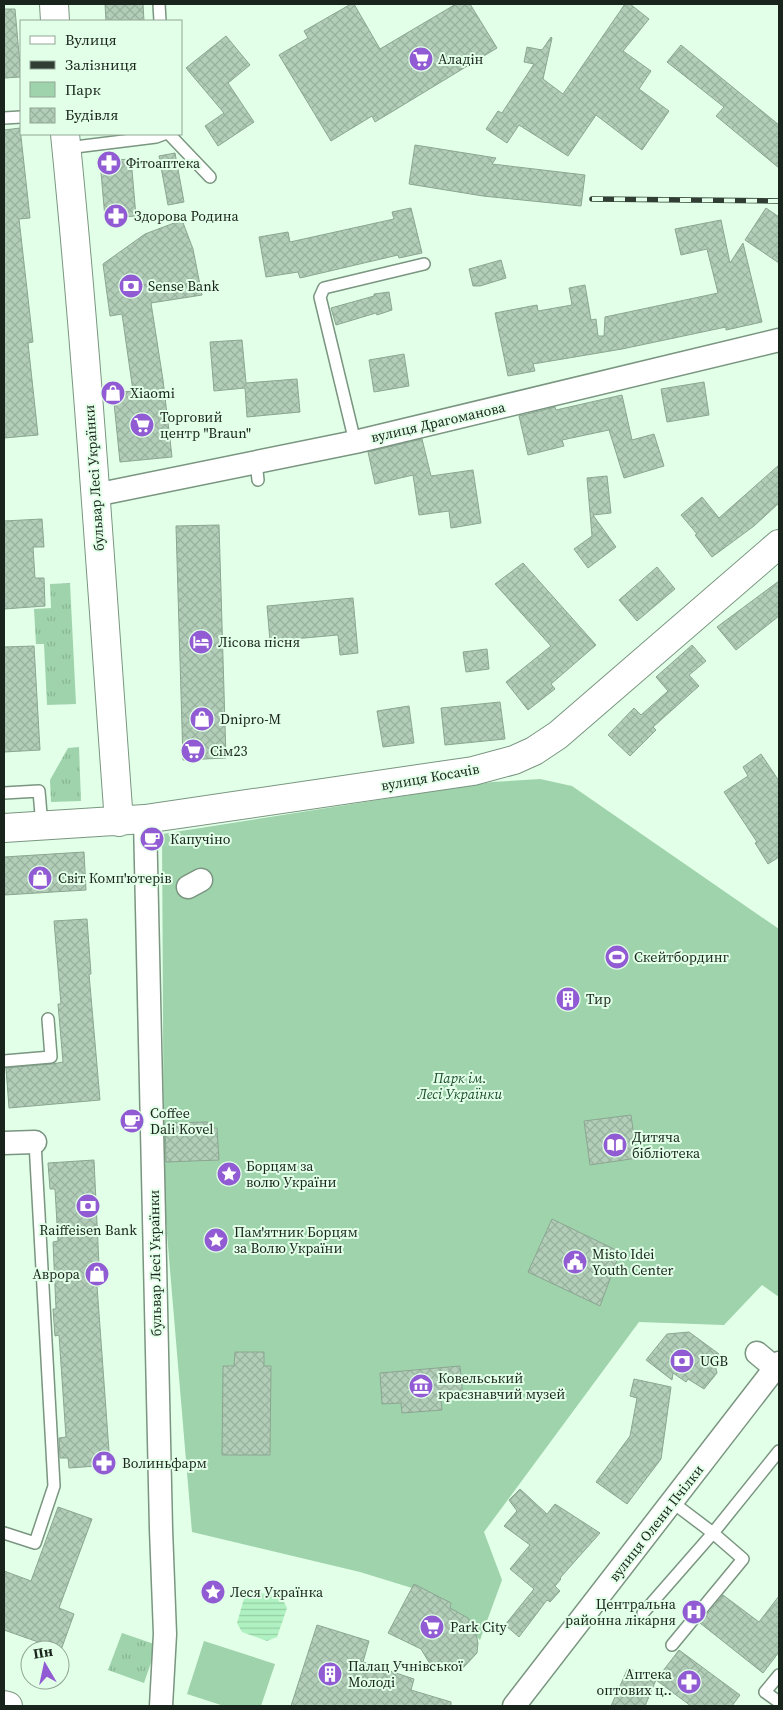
<svg xmlns="http://www.w3.org/2000/svg" width="783" height="1710" font-family="'Source Serif 4',serif">
  <style>
    .grass { fill: url(#grass-tufts) }
    .park { fill: #9fd3ac }
    .water { fill: url(#water-rules) }
    .building { fill: url(#building-cross-hatch); stroke: #8ba691 }
    .lines { fill: none; stroke-linecap: round; stroke-linejoin: round }
    .lane-casing { stroke: #7a9580; stroke-width: 14 }
    .street-casing { stroke: #7a9580; stroke-width: 25 }
    .secondary-casing { stroke: #7a9580; stroke-width: 30 }
    .lane { stroke: #fff; stroke-width: 11 }
    .street { stroke: #fff; stroke-width: 22 }
    .secondary { stroke: #fff; stroke-width: 28 }
    .rail-casing { stroke: #313e34; stroke-width: 5.5 }
    .rail { stroke: #e2ffe8; stroke-width: 4; stroke-dasharray: 11; stroke-linecap: butt }
    .labels { text-anchor: middle; stroke-width: 4; stroke-linejoin: round; paint-order: stroke }
    .poi-label { font-size: 14px; fill: #19241c; stroke: #e2ffe8; text-anchor: start }
    .street-label { font-size: 14px; fill: #19241c; stroke: #e2ffe8 }
    .park-label { font-size: 14px; font-style: italic; fill: #1b4b2b; stroke: #e2ffe8 }
  </style>
  <defs>
    <pattern id="grass-tufts" width="24" height="20" patternUnits="userSpaceOnUse" patternTransform="scale(1.25)"><rect width="24" height="20" fill="#9fd3ac"/><path d="M3 7l-1-3M5 7V3M7 7l1-3M15 17l-1-3M17 17v-4M19 17l1-3" fill="none" stroke="#88b593"/></pattern>
    <pattern id="water-rules" width="6" height="5" patternUnits="userSpaceOnUse" patternTransform="scale(1.25)"><rect width="6" height="5" fill="#aff1c0"/><path d="M0 2.5h6" fill="none" stroke="#96cea4"/></pattern>
    <pattern id="building-cross-hatch" width="8" height="8" patternUnits="userSpaceOnUse" patternTransform="scale(1.25)"><rect width="8" height="8" fill="#b2ceb8"/><path d="M0 0l8 8M0 8l8-8" fill="none" stroke="#98b19e"/></pattern>
  </defs>
  <rect width="100%" height="100%" fill="#e2ffe8"/>
  <path class="grass" d="M 70,583 L 76,704 L 47,705 L 44,644 L 36,644 L 34,609 L 51,608 L 50,584 Z
    M 79,747 L 81,801 L 51,802 L 50,780 L 68,748 Z
    M 122,1633 L 157,1645 L 144,1683 L 108,1670 Z"/>
  <path class="park" d="M 540,779 L 572,786 L 779,929 L 779,1297 L 762,1285 L 724,1325 L 639,1322 L 484,1532 L 502,1580 L 480,1640 L 425,1592 L 360,1572 L 192,1532 L 164,1198 L 162,834 L 492,782 Z
    M 204,1641 L 275,1664 L 261,1706 L 224,1706 L 187,1694 Z"/>
  <path class="water" d="M 253,1591 L 282,1598 L 287,1608 L 277,1637 L 267,1641 L 242,1632 L 237,1623 L 245,1595 Z"/>
  <path class="building" d="M 105,4 L 143,4 L 144,21 L 106,21 Z
    M 351,4 L 354,4 L 380,49 L 456,4 L 470,4 L 497,48 L 375,122 L 372,116 L 331,141 L 279,55 L 308,38 L 304,31 Z
    M 625,4 L 630,4 L 649,19 L 623,51 L 651,71 L 639,89 L 669,111 L 642,150 L 596,115 L 568,156 L 519,125 L 507,143 L 486,129 L 498,111 L 502,113 L 534,64 L 524,62 L 527,47 L 542,50 L 551,37 L 552,38 L 543,79 L 563,94 Z
    M 4,9 L 15,9 L 21,77 L 4,78 Z
    M 226,36 L 250,65 L 228,83 L 254,122 L 218,146 L 205,126 L 224,113 L 186,68 Z
    M 681,45 L 779,125 L 779,168 L 716,116 L 724,107 L 667,62 Z
    M 20,128 L 30,218 L 19,219 L 33,342 L 28,343 L 38,435 L 4,438 L 4,130 Z
    M 415,145 L 496,158 L 492,164 L 585,175 L 581,206 L 483,196 L 409,184 Z
    M 175,153 L 184,202 L 168,205 L 159,156 Z
    M 131,159 L 136,216 L 105,218 L 100,161 Z
    M 411,208 L 422,253 L 399,258 L 398,255 L 300,278 L 298,272 L 266,277 L 259,237 L 288,232 L 290,242 L 394,219 L 392,212 Z
    M 766,208 L 779,217 L 779,263 L 745,240 Z
    M 182,220 L 193,249 L 202,295 L 151,303 L 163,380 L 172,457 L 120,462 L 113,393 L 133,391 L 122,314 L 110,316 L 103,264 L 145,234 Z
    M 721,220 L 730,263 L 743,243 L 762,322 L 726,330 L 726,327 L 622,349 L 533,364 L 535,371 L 508,376 L 495,313 L 537,305 L 538,311 L 572,305 L 569,288 L 585,285 L 591,320 L 596,319 L 598,336 L 604,336 L 605,317 L 718,293 L 707,249 L 681,255 L 675,229 Z
    M 501,260 L 506,278 L 480,286 L 473,286 L 469,269 Z
    M 389,292 L 392,310 L 377,315 L 376,313 L 336,325 L 331,308 L 374,296 L 374,294 Z
    M 242,340 L 246,383 L 297,379 L 300,412 L 247,417 L 245,388 L 214,391 L 210,342 Z
    M 404,354 L 409,386 L 374,392 L 369,360 Z
    M 704,382 L 709,415 L 667,422 L 661,389 Z
    M 622,395 L 632,440 L 654,434 L 664,466 L 624,478 L 609,430 L 562,440 L 564,446 L 528,455 L 519,416 L 555,407 L 556,410 Z
    M 422,439 L 431,476 L 473,470 L 481,523 L 451,528 L 449,511 L 419,515 L 413,475 L 375,484 L 368,452 Z
    M 779,465 L 779,503 L 754,526 L 712,557 L 695,535 L 697,534 L 681,515 L 702,497 L 719,518 Z
    M 607,476 L 611,513 L 593,515 L 616,547 L 588,568 L 574,549 L 592,536 L 587,478 Z
    M 42,519 L 44,547 L 33,547 L 35,578 L 44,578 L 45,606 L 4,609 L 4,521 Z
    M 219,525 L 226,758 L 183,760 L 176,526 Z
    M 523,563 L 596,645 L 551,684 L 555,689 L 528,710 L 506,682 L 551,646 L 495,584 Z
    M 657,567 L 675,589 L 637,621 L 619,600 Z
    M 779,581 L 779,616 L 736,650 L 717,627 Z
    M 353,598 L 358,653 L 340,655 L 338,635 L 270,641 L 267,606 Z
    M 692,645 L 706,661 L 689,675 L 699,686 L 653,727 L 656,730 L 630,756 L 608,735 L 634,708 L 641,715 L 668,691 L 656,677 Z
    M 34,646 L 40,750 L 4,752 L 4,647 Z
    M 487,649 L 489,669 L 466,672 L 463,652 Z
    M 500,702 L 505,739 L 445,745 L 441,708 Z
    M 409,706 L 414,743 L 383,747 L 377,711 Z
    M 761,754 L 779,781 L 779,857 L 768,864 L 755,843 L 757,842 L 724,792 L 748,776 L 743,767 Z
    M 84,852 L 86,890 L 4,895 L 4,857 Z
    M 87,919 L 91,974 L 89,974 L 100,1100 L 9,1108 L 6,1068 L 52,1064 L 63,1062 L 58,1004 L 61,1004 L 54,921 Z
    M 631,1115 L 637,1158 L 590,1165 L 584,1121 Z
    M 208,1122 L 208,1128 L 217,1128 L 219,1160 L 166,1162 L 165,1123 Z
    M 94,1160 L 100,1286 L 97,1286 L 110,1465 L 69,1468 L 68,1458 L 60,1458 L 60,1456 L 59,1438 L 66,1437 L 59,1335 L 55,1336 L 53,1309 L 56,1309 L 53,1242 L 58,1241 L 55,1189 L 50,1189 L 48,1163 Z
    M 552,1219 L 620,1252 L 600,1306 L 528,1272 Z
    M 689,1332 L 719,1354 L 715,1364 L 717,1373 L 704,1389 L 688,1379 L 686,1382 L 673,1373 L 672,1380 L 646,1360 L 667,1334 Z
    M 235,1352 L 264,1352 L 264,1366 L 271,1366 L 270,1455 L 222,1455 L 223,1366 L 234,1366 Z
    M 460,1366 L 463,1398 L 441,1400 L 442,1410 L 402,1413 L 401,1403 L 382,1404 L 380,1373 Z
    M 634,1379 L 671,1387 L 661,1459 L 627,1504 L 596,1482 L 630,1436 L 637,1398 L 630,1396 Z
    M 520,1489 L 547,1514 L 555,1504 L 600,1533 L 560,1578 L 561,1579 L 555,1586 L 560,1591 L 550,1602 L 547,1600 L 519,1637 L 505,1625 L 534,1589 L 510,1569 L 530,1545 L 504,1526 L 517,1511 L 509,1500 Z
    M 58,1507 L 92,1519 L 59,1608 L 74,1614 L 61,1650 L 4,1630 L 4,1571 L 31,1581 Z
    M 414,1584 L 451,1603 L 450,1608 L 468,1618 L 475,1630 L 478,1643 L 477,1653 L 464,1667 L 450,1672 L 430,1664 L 421,1649 L 388,1633 Z
    M 723,1595 L 759,1622 L 779,1596 L 779,1652 L 763,1673 L 700,1623 Z
    M 317,1625 L 369,1641 L 363,1662 L 414,1679 L 411,1690 L 451,1702 L 451,1706 L 291,1706 Z
    M 679,1650 L 740,1695 L 732,1706 L 691,1706 L 656,1680 Z
    M 628,1668 L 656,1680 L 645,1706 L 611,1706 Z"/>
  <g class="lines">
    <defs>
      <path id="lane" d="M 159,4 L 160,21
        M 4,118 L 21,117
        M 169,134 L 210,177
        M 67,148 L 156,137 L 164,134
        M 355,442 L 320,297 L 324,288 L 424,264
        M 256,462 L 258,480
        M 4,793 L 39,791 L 42,826
        M 4,1061 L 51,1057 L 48,1019
        M 4,1533 L 35,1543 L 54,1486 L 35,1142
        M 643,1613 L 713,1533 L 672,1502
        M 672,1645 L 743,1559 L 713,1533 L 779,1451
        M 779,1675 L 765,1692 L 779,1702"/>
      <path id="street" d="M 95,495 L 355,442 L 779,340
        M 145,819 L 161,1529 L 165,1634 L 161,1706
        M 188,887 L 201,880
        M 4,1143 L 35,1142
        M 757,1353 L 775,1368
        M 514,1706 L 779,1363"/>
      <path id="secondary" d="M 54,4 L 55,21
        M 65,134 C 88,363 102,592 119,822
        M 4,828 L 145,819 L 473,771 L 514,760 L 534,751 L 558,735 L 779,544
        M 4,1705 L 8,1706"/>
    </defs>
    <use href="#lane" class="lane-casing"/>
    <use href="#street" class="street-casing"/>
    <use href="#secondary" class="secondary-casing"/>
    <use href="#lane" class="lane"/>
    <use href="#street" class="street"/>
    <use href="#secondary" class="secondary"/>
    <defs>
      <path id="rail" d="M 592,199 L 779,201"/>
    </defs>
    <use href="#rail" class="rail-casing"/>
    <use href="#rail" class="rail"/>
  </g>
  <defs>
    <symbol id="supermarket-disc" viewBox="-11 -11 22 22"><circle r="9.5" fill="#915bd3" stroke="#e2ffe8"/><path d="M-6-5.5h2.5l.6 2H6L4.5 2H-2.5L-4.4-4H-6ZM-1.5 3.2a1.3 1.3 0 1 0 .1 0ZM3 3.2a1.3 1.3 0 1 0 .1 0Z" fill="#fff"/></symbol>
    <symbol id="pharmacy-disc" viewBox="-11 -11 22 22"><circle r="9.5" fill="#915bd3" stroke="#e2ffe8"/><path d="M-2-6h4v4h4v4h-4v4h-4v-4h-4v-4h4Z" fill="#fff"/></symbol>
    <symbol id="bank-disc" viewBox="-11 -11 22 22"><circle r="9.5" fill="#915bd3" stroke="#e2ffe8"/><path d="M-6-4H6V4H-6ZM0-2.3a2.3 2.3 0 1 0 0 4.6a2.3 2.3 0 1 0 0-4.6Z" fill="#fff"/></symbol>
    <symbol id="shop-disc" viewBox="-11 -11 22 22"><circle r="9.5" fill="#915bd3" stroke="#e2ffe8"/><path d="M-5-2.5h2.3a2.7 3.5 0 0 1 5.4 0H5L5.5 6h-11ZM-1.5-2.5h3a1.5 2.3 0 0 0-3 0Z" fill="#fff"/></symbol>
    <symbol id="hotel-disc" viewBox="-11 -11 22 22"><circle r="9.5" fill="#915bd3" stroke="#e2ffe8"/><path d="M-6-4.5h1.5V1H6V5H4.5V3h-9V5H-6ZM-4 0a1.8 1.8 0 1 1 3.6 0ZM.5 0V-2.5h3Q6-2.5 6 0Z" fill="#fff"/></symbol>
    <symbol id="cafe-disc" viewBox="-11 -11 22 22"><circle r="9.5" fill="#915bd3" stroke="#e2ffe8"/><path d="M-5.5-4.5H6V0H3Q3 3.5 0 3.5H-2.5Q-5.5 3.5-5.5 0ZM3-3.2v2h1.7v-2ZM-6 4.5H4V6H-6Z" fill="#fff"/></symbol>
    <symbol id="stadium-disc" viewBox="-11 -11 22 22"><circle r="9.5" fill="#915bd3" stroke="#e2ffe8"/><path d="M0-5a6.5 5 0 1 0 0 10a6.5 5 0 1 0 0-10ZM-3.5-1.8h7v3.6h-7Z" fill="#fff"/></symbol>
    <symbol id="building-disc" viewBox="-11 -11 22 22"><circle r="9.5" fill="#915bd3" stroke="#e2ffe8"/><path d="M-4-6H4V6H1V3H-1V6H-4ZM-2.5-4.3h1.7v1.8h-1.7ZM.8-4.3h1.7v1.8H.8ZM-2.5-1h1.7V.8h-1.7ZM.8-1h1.7V.8H.8Z" fill="#fff"/></symbol>
    <symbol id="library-disc" viewBox="-11 -11 22 22"><circle r="9.5" fill="#915bd3" stroke="#e2ffe8"/><path d="M-6-4Q-3-5.5-.7-3.5V5Q-3 3-6 4ZM6-4Q3-5.5 .7-3.5V5Q3 3 6 4Z" fill="#fff"/></symbol>
    <symbol id="sight-disc" viewBox="-11 -11 22 22"><circle r="9.5" fill="#915bd3" stroke="#e2ffe8"/><path d="M0-6L1.8-2.2L6-1.7L2.9 1.2L3.7 5.4L0 3.3L-3.7 5.4L-2.9 1.2L-6-1.7L-1.8-2.2Z" fill="#fff"/></symbol>
    <symbol id="civic-disc" viewBox="-11 -11 22 22"><circle r="9.5" fill="#915bd3" stroke="#e2ffe8"/><path d="M-.6-6.5H3V-4.5H.6V-3L4-1V1h2V6H-6V1h2V-1L-.6-3ZM-1.2 2.5V6h2.4V2.5Z" fill="#fff"/></symbol>
    <symbol id="museum-disc" viewBox="-11 -11 22 22"><circle r="9.5" fill="#915bd3" stroke="#e2ffe8"/><path d="M0-6L6-3V-2H-6V-3ZM-5-1h2V3h-2ZM-1-1h2V3h-2ZM3-1h2V3H3ZM-6 4H6V6H-6Z" fill="#fff"/></symbol>
    <symbol id="hospital-disc" viewBox="-11 -11 22 22"><circle r="9.5" fill="#915bd3" stroke="#e2ffe8"/><path d="M-5-5h3v3.5h4V-5h3V5h-3V1.5h-4V5h-3Z" fill="#fff"/></symbol>
  </defs>
  <g fill-rule="evenodd">
    <use href="#supermarket-disc" x="407" y="45" width="28" height="28"/>
    <use href="#pharmacy-disc" x="95" y="149" width="28" height="28"/>
    <use href="#pharmacy-disc" x="102" y="202" width="28" height="28"/>
    <use href="#bank-disc" x="117" y="272" width="28" height="28"/>
    <use href="#shop-disc" x="99" y="379" width="28" height="28"/>
    <use href="#supermarket-disc" x="128" y="411" width="28" height="28"/>
    <use href="#hotel-disc" x="187" y="628" width="28" height="28"/>
    <use href="#shop-disc" x="188" y="705" width="28" height="28"/>
    <use href="#supermarket-disc" x="179" y="737" width="28" height="28"/>
    <use href="#cafe-disc" x="138" y="825" width="28" height="28"/>
    <use href="#shop-disc" x="26" y="864" width="28" height="28"/>
    <use href="#stadium-disc" x="603" y="943" width="28" height="28"/>
    <use href="#building-disc" x="554" y="985" width="28" height="28"/>
    <use href="#cafe-disc" x="118" y="1107" width="28" height="28"/>
    <use href="#library-disc" x="601" y="1131" width="28" height="28"/>
    <use href="#sight-disc" x="215" y="1160" width="28" height="28"/>
    <use href="#bank-disc" x="74" y="1192" width="28" height="28"/>
    <use href="#sight-disc" x="202" y="1226" width="28" height="28"/>
    <use href="#civic-disc" x="561" y="1248" width="28" height="28"/>
    <use href="#shop-disc" x="83" y="1260" width="28" height="28"/>
    <use href="#bank-disc" x="668" y="1347" width="28" height="28"/>
    <use href="#museum-disc" x="407" y="1372" width="28" height="28"/>
    <use href="#pharmacy-disc" x="90" y="1449" width="28" height="28"/>
    <use href="#sight-disc" x="199" y="1578" width="28" height="28"/>
    <use href="#hospital-disc" x="680" y="1598" width="28" height="28"/>
    <use href="#supermarket-disc" x="418" y="1613" width="28" height="28"/>
    <use href="#building-disc" x="316" y="1660" width="28" height="28"/>
    <use href="#pharmacy-disc" x="675" y="1668" width="28" height="28"/>
  </g>
  <g class="labels">
    <g class="poi-label">
      <text x="438" y="64">Аладін</text>
      <text x="126" y="168">Фітоаптека</text>
      <text x="134" y="221">Здорова Родина</text>
      <text x="148" y="291">Sense Bank</text>
      <text x="130" y="398">Xiaomi</text>
      <text x="160" y="422">Торговий<tspan x="160" dy="16">центр "Braun"</tspan></text>
      <text x="218" y="647">Лісова пісня</text>
      <text x="220" y="724">Dnipro-M</text>
      <text x="210" y="756">Сім23</text>
      <text x="170" y="844">Капучіно</text>
      <text x="58" y="883">Світ Комп'ютерів</text>
      <text x="634" y="962">Скейтбординг</text>
      <text x="586" y="1004">Тир</text>
      <text x="150" y="1118">Coffee<tspan x="150" dy="16">Dali Kovel</tspan></text>
      <text x="632" y="1142">Дитяча<tspan x="632" dy="16">бібліотека</tspan></text>
      <text x="246" y="1171">Борцям за<tspan x="246" dy="16">волю України</tspan></text>
      <text x="88" y="1235" text-anchor="middle">Raiffeisen Bank</text>
      <text x="234" y="1237">Пам'ятник Борцям<tspan x="234" dy="16">за Волю України</tspan></text>
      <text x="592" y="1259">Misto Idei<tspan x="592" dy="16">Youth Center</tspan></text>
      <text x="80" y="1279" text-anchor="end">Аврора</text>
      <text x="700" y="1366">UGB</text>
      <text x="438" y="1383">Ковельський<tspan x="438" dy="16">краєзнавчий музей</tspan></text>
      <text x="122" y="1468">Волиньфарм</text>
      <text x="230" y="1597">Леся Українка</text>
      <text x="676" y="1609" text-anchor="end">Центральна<tspan x="676" dy="16">районна лікарня</tspan></text>
      <text x="450" y="1632">Park City</text>
      <text x="348" y="1671">Палац Учнівської<tspan x="348" dy="16">Молоді</tspan></text>
      <text x="672" y="1679" text-anchor="end">Аптека<tspan x="672" dy="16">оптових ц‥</tspan></text>
    </g>
    <g class="street-label">
      <text transform="translate(438 422) rotate(-13)" y="5">вулиця Драгоманова</text>
      <text transform="translate(94 478) rotate(-94)" y="5">бульвар Лесі Українки</text>
      <text transform="translate(430 777) rotate(-10)" y="5">вулиця Косачів</text>
      <text transform="translate(155 1263) rotate(-91)" y="5">бульвар Лесі Українки</text>
      <text transform="translate(656 1523) rotate(-52)" y="5">вулиця Олени Пчілки</text>
    </g>
    <g class="park-label">
      <text x="460" y="1083">Парк ім.<tspan x="460" dy="16">Лесі Українки</tspan></text>
    </g>
  </g>
  <rect width="783" height="1710" fill="none" stroke="#19241c" stroke-width="10"/>
  <rect x="20" y="20" width="162" height="115" fill="#e2ffe8" stroke="#92a796"/>
  <rect x="30" y="36" width="25" height="8" fill="#ffffff" stroke="#92a796"/>
  <text x="65" y="45" font-size="15" fill="#19241c">Вулиця</text>
  <rect x="30" y="61" width="25" height="8" fill="#313e34" stroke="#92a796"/>
  <text x="65" y="70" font-size="15" fill="#19241c">Залізниця</text>
  <rect x="30" y="82" width="25" height="15" fill="#9fd3ac" stroke="#92a796"/>
  <text x="65" y="95" font-size="15" fill="#19241c">Парк</text>
  <rect x="30" y="108" width="25" height="15" fill="url(#building-cross-hatch)" stroke="#92a796"/>
  <text x="65" y="120" font-size="15" fill="#19241c">Будівля</text>
  <g transform="translate(45 1665) rotate(351)"><circle r="24" fill="#e2ffe8" stroke="#92a796"/>
  <path d="M0-4L9 19L0 12L-9 19Z" fill="#915bd3"/>
  <text y="-8" font-size="14" font-weight="bold" text-anchor="middle" fill="#19241c">Пн</text>
  </g>
</svg>
